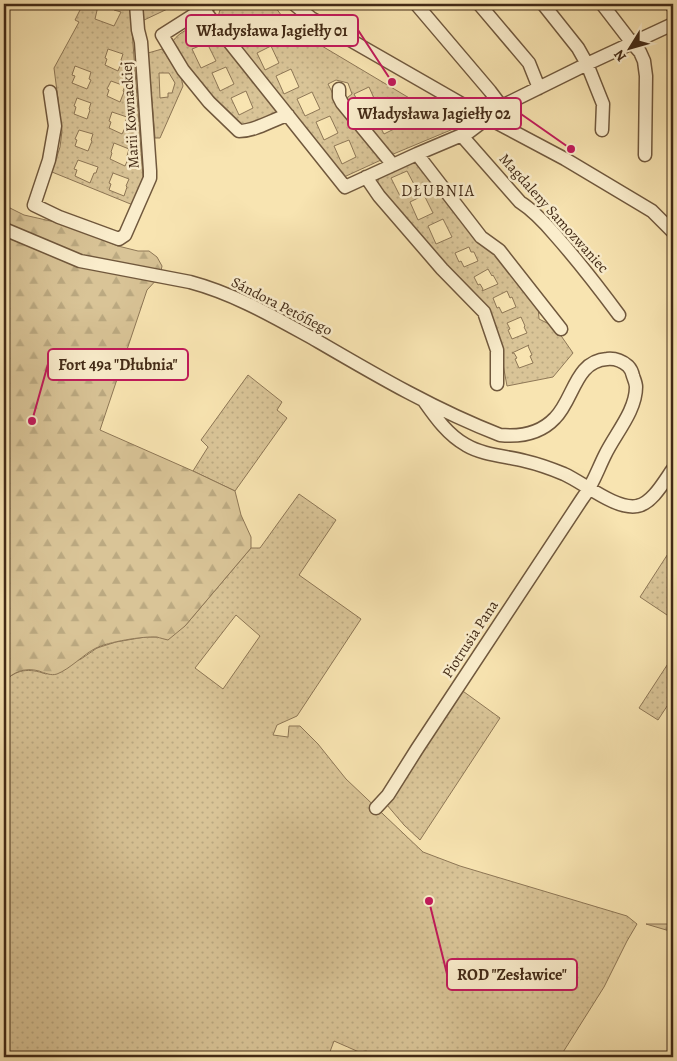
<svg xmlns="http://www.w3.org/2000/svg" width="677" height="1061" font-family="Alegreya,serif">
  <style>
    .grass { fill: url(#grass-dots); stroke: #8e7756; fill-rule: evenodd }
    .forest { fill: url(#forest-firs); stroke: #8e7756 }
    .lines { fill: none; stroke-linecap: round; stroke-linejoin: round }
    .minor-casing { stroke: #70583d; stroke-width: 15 }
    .minor { stroke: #faedcc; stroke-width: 12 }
    .labels { text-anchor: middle; stroke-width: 5; stroke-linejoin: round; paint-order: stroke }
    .street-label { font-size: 15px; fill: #422a16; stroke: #faedcc }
    .neighbourhood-label { font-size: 16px; letter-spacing: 1px; fill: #422a16; stroke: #faedcc }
    .leader { fill: none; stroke: #c2185b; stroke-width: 2 }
    .callout-dot { fill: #c2185b; stroke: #faedcc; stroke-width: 2 }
    .callout { fill: #faedcc; stroke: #c2185b; stroke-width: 2 }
    .callout-label { font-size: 16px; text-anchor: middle; font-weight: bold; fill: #422a16 }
  </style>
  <defs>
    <pattern id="grass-dots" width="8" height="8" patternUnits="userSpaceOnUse" patternTransform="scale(1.25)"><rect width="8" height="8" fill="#d9c497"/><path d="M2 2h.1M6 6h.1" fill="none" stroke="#bba981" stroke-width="1.8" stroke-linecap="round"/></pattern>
    <pattern id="forest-firs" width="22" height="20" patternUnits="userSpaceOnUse" patternTransform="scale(1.25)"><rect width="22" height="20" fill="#d9c497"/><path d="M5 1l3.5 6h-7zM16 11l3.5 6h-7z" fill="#bba981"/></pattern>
  </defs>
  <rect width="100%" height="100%" fill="#f8e4b1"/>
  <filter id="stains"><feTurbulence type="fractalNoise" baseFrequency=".004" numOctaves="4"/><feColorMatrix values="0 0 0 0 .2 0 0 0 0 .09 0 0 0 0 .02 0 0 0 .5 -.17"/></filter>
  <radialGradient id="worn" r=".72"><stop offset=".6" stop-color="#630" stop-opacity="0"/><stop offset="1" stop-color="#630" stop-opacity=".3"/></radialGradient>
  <path class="grass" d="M 83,4 L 106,4 L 105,6 L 101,5 L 98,6 L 95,19 L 114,26 L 121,12 L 114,10 L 115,6 L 110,4 L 130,4 L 143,177 L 133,205 L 52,172 L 60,147 L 62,131 L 54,68 L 79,22 L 75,20 ZM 108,49 L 123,54 L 121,60 L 122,61 L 118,71 L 105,65 L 107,59 L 105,58 ZM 75,66 L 91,72 L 89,79 L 91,80 L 87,89 L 72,83 L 75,76 L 72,75 ZM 111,81 L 125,86 L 123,91 L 124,92 L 120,102 L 107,96 L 109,90 L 107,89 ZM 77,98 L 91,103 L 89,109 L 90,110 L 87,119 L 74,114 L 76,107 L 74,106 ZM 112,112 L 127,117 L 125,123 L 127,124 L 122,134 L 109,128 L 111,122 L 109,121 ZM 79,130 L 93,134 L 91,140 L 92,141 L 88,151 L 75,146 L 77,140 L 75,139 ZM 114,143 L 129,149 L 127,156 L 129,157 L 125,166 L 110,159 L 112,153 L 111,152 ZM 78,160 L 98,167 L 96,173 L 94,173 L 90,183 L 75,176 L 77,170 L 74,169 ZM 113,173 L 129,179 L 126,186 L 127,187 L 124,196 L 109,190 L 111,184 L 109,183 Z
    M 140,4 L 178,4 L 142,21 Z
    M 232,4 L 273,4 L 290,27 L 458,127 L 391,155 L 344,100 L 352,94 L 348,83 L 336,80 L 328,84 L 338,104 L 381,160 L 344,177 L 217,20 L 220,10 ZM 253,22 L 260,40 L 246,46 L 238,29 ZM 271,46 L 279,63 L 265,70 L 257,53 ZM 291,69 L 299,87 L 284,94 L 276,76 ZM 369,87 L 377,105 L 363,112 L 354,94 ZM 312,92 L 320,109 L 305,116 L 297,99 ZM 390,110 L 398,127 L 384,134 L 375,117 ZM 330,116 L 338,133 L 324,140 L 316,122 ZM 349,140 L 356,157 L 342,164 L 334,146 Z
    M 203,24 L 209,25 L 276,108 L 275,113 L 272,116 L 242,127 L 197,82 L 173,46 L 173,41 C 180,31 192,27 203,24 ZM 207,43 L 216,61 L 201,68 L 192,49 ZM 226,67 L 234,84 L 220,91 L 212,73 ZM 246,91 L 253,108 L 239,115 L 231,98 Z
    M 162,49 L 181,77 L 183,86 L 160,138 L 155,138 L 148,53 ZM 159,73 L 169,73 L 175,83 L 172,93 L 168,93 L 168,97 L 160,98 Z
    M 416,161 L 501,258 L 538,305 L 539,319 L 555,327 L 573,353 L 553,377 L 507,386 L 496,326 L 491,314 L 425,245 L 377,184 L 379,178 ZM 407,171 L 416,188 L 400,196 L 391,178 ZM 424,195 L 433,213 L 418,220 L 410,202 ZM 443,219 L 452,237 L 436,244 L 428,226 ZM 469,247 L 471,252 L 474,252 L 478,261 L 464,267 L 461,261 L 459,262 L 455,253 ZM 488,269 L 492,276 L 493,275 L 498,284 L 482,291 L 483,289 L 480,284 L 478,285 L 474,277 ZM 507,291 L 510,298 L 512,297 L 516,307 L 502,313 L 499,307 L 497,308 L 493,298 ZM 521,317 L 525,326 L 524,327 L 527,333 L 512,339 L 508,330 L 510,329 L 507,323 ZM 529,345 L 528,346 L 532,355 L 530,356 L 533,363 L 519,368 L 515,359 L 517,358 L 514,353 L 512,353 Z
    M 248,375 L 282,402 L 277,410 L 287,418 L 235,491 L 193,471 L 208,447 L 201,440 Z
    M 299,494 L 336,520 L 299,575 L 361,619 L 297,716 L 277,725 L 273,735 L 288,737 L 289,726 L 300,726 L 318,744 L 346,779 L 423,852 L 460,866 L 627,916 L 637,924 L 627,941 L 604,987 L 560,1057 L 384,1057 L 366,1051 L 359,1052 L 334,1041 L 328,1057 L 4,1057 L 4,682 C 16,669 29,668 46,674 L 81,659 L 97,648 L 116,642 L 145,637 L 157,637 L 185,626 L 251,548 L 260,548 ZM 236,615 L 260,636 L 223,689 L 195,668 Z
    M 673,546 L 673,619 L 640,597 Z
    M 673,656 L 673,697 L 658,720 L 639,708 Z
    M 460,689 L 500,718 L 420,840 L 404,825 L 387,805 Z"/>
  <path class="forest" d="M 4,205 L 24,215 L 55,222 L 91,235 L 118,246 L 138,251 L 149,251 L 157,257 L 162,266 L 160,276 L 147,290 L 100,430 L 193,471 L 235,491 L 241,515 L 251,537 L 251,548 L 185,626 L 168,640 C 164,639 160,638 157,637 C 143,636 108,642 96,648 C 84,654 70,669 57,674 C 51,676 45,673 39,671 C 25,667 13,672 4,682 Z
    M 646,924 L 673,924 L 673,932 Z"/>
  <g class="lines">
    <defs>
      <path id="minor" d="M 211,4 L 203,9 L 345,187 L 417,154 L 469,132 L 506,104 L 587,64 L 673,24
        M 294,4 L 311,18 L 324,25 L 467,107 L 565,159 L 637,202 L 652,211 L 673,232
        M 416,4 L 490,91 L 502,107
        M 479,4 L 529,63 L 539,88
        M 543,4 L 578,48 L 587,64 L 603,104 L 602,130
        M 602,4 L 632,43 L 640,52 L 644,61 L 646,76 L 645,155
        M 671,4 L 673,7
        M 203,9 L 162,35 L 183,70 L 209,102 L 239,131 C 256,131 271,120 288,115
        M 339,89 L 339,97 L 342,103 L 393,165
        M 50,92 L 55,126 L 49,160 L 34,205 L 59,217 L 119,239 L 125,235 L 150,178 L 150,171 L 141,42 L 138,30 L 136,4
        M 462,136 L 520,202 C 534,211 545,223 556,236 C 579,262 599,288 619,315
        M 417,154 L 481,237 L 499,250 L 561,329
        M 366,177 L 379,196 L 442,269 L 484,312 L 497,350 L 497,384
        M 4,229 L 80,261 L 190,282 C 235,294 274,317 314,339 C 374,374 435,410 500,435 C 520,437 540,434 555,418 C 574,399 575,361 607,359 C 616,358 622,361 628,366 C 631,369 632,371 633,376 C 634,379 636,383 636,387 C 636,411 615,434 605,455 C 597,471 593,485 582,499 L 417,749 L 388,795 L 376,808
        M 424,401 C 436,418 448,435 466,445 C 483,455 505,456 525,461 C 538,464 552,469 564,474 C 584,483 616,510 637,506 C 652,504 665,480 673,469"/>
    </defs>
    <use href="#minor" class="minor-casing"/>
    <use href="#minor" class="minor"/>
  </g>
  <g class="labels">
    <g class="street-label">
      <text transform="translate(130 115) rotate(-94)" y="5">Marii Kownackiej</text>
      <text transform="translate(554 213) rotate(48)" y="5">Magdaleny Samozwaniec</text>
      <text transform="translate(282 306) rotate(27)" y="5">Sándora Petőfiego</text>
      <text transform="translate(470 639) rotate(-57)" y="5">Piotrusia Pana</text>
    </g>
    <g class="neighbourhood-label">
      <text x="438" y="196">DŁUBNIA</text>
    </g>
  </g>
  <path class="leader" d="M392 82L358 30M571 149L521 114M32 421L48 364M429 901L447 974"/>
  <g class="callout-dot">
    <circle cx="392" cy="82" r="5"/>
    <circle cx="571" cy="149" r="5"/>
    <circle cx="32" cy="421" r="5"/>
    <circle cx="429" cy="901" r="5"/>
  </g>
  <g class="callout">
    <rect x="186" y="15" width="172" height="31" rx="5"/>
    <rect x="348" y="98" width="173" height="31" rx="5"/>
    <rect x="48" y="349" width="140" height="31" rx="5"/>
    <rect x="447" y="959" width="130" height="31" rx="5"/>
  </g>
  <g class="callout-label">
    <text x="272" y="36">Władysława Jagiełły 01</text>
    <text x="434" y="119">Władysława Jagiełły 02</text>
    <text x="118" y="370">Fort 49a "Dłubnia"</text>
    <text x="512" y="980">ROD "Zesławice"</text>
  </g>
  <rect width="677" height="1061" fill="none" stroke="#f8e4b1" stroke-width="20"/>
  <rect x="5" y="5" width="667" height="1051" fill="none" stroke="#422a16" stroke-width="2.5"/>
  <rect x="10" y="10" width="657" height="1041" fill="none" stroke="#422a16"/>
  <g transform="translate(630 48) rotate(233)" stroke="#faedcc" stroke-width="4" paint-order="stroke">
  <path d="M0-4L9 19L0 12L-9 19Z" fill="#422a16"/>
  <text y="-8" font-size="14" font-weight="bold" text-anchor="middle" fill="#422a16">N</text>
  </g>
  <rect width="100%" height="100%" filter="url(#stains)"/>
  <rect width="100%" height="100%" fill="url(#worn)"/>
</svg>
